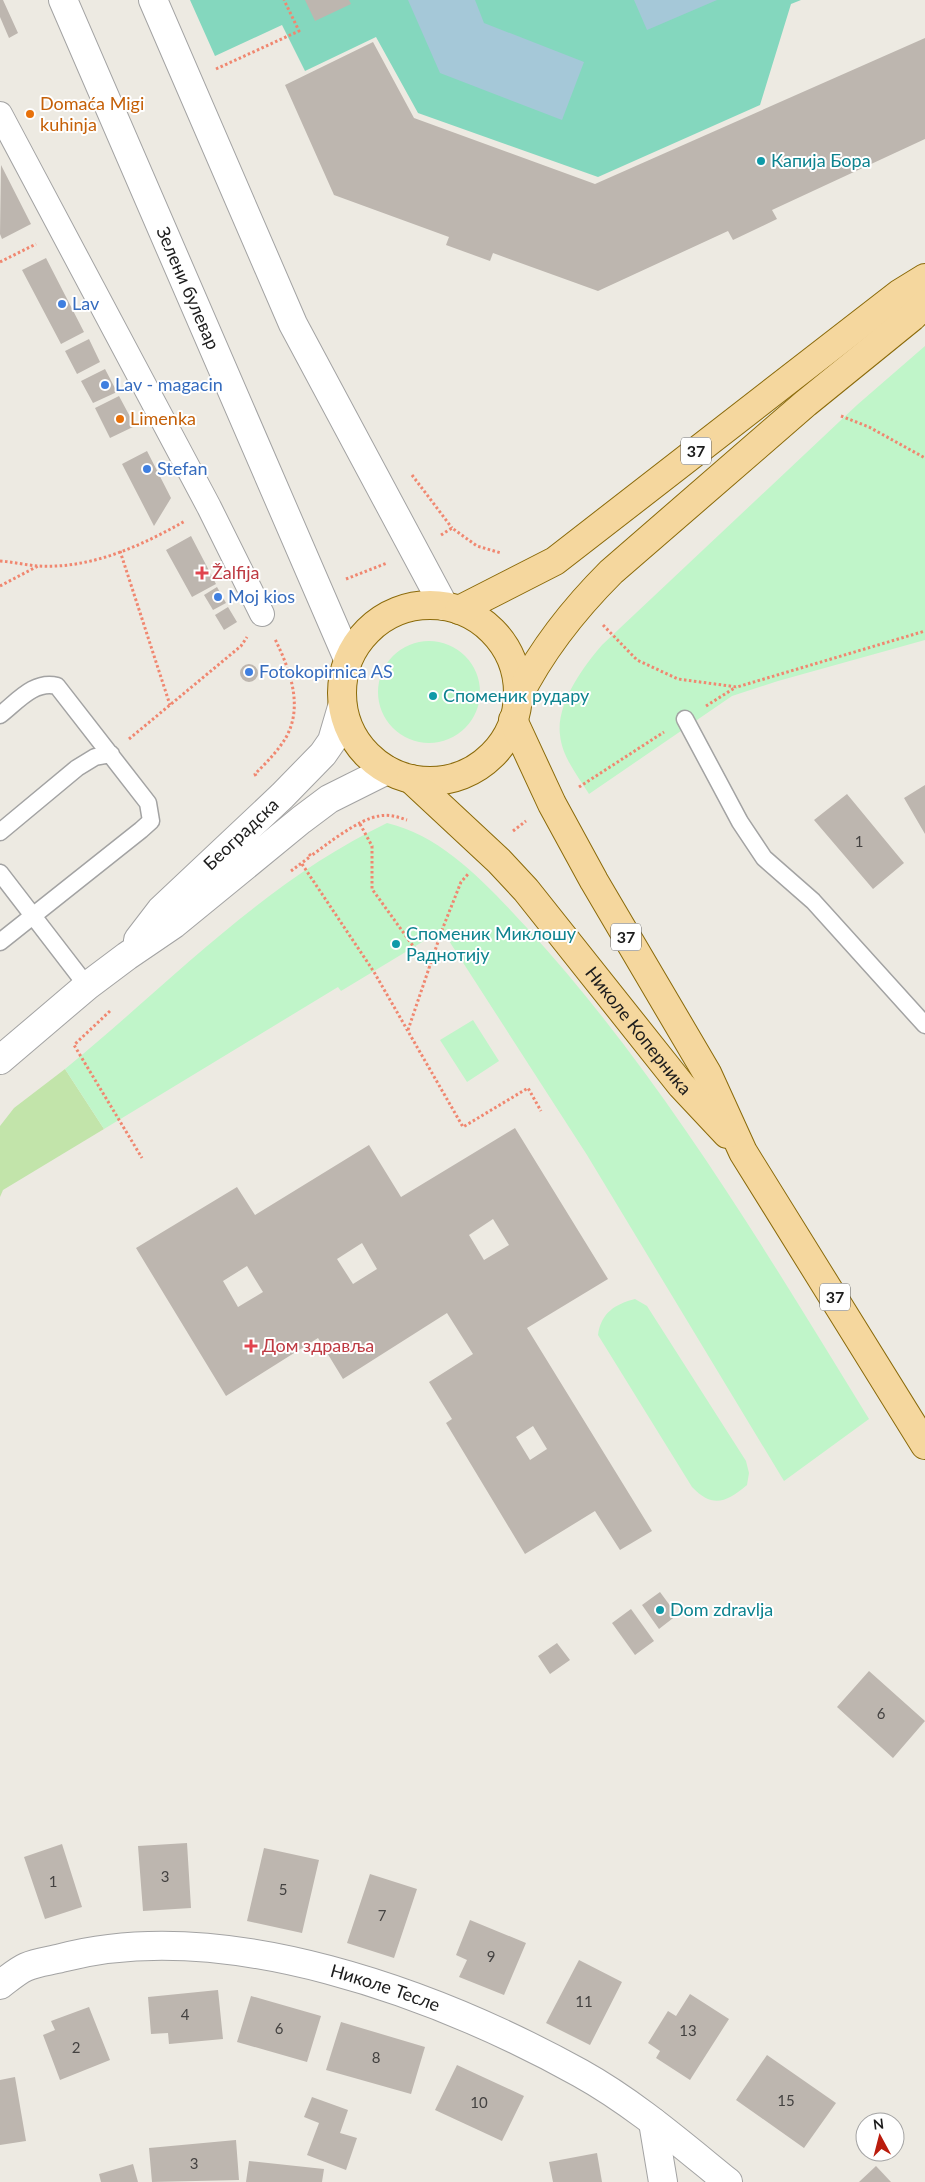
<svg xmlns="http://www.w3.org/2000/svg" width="925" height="2182" font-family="Lato,sans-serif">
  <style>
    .grass { fill: #c2e4aa }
    .park { fill: #c0f5c9 }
    .pitch { fill: #84d7be }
    .water { fill: #a5c8d8 }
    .building { fill: #bdb6af; fill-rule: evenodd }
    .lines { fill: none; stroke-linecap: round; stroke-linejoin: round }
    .service-casing { stroke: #a3a3a3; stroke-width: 19 }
    .pedestrian-casing { stroke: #a3a3a3; stroke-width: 26 }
    .minor-casing { stroke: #a3a3a3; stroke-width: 30 }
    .tertiary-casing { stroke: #a3a3a3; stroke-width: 30 }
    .primary-casing { stroke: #8a6a0a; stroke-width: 30 }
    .path { stroke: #f08770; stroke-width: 3; stroke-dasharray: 2.5 2.5; stroke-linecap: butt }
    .service { stroke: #fff; stroke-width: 16 }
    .pedestrian { stroke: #fff; stroke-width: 24 }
    .minor { stroke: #fff; stroke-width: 28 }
    .tertiary { stroke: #fff; stroke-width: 28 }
    .primary { stroke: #f5d79e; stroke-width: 28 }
    .food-dot { fill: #e8710a; stroke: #fff; stroke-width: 2 }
    .culture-dot { fill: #0f9aa8; stroke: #fff; stroke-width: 2 }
    .shop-dot { fill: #3f7fe0; stroke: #fff; stroke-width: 2 }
    .health-dot { fill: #e0444e; stroke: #fff; stroke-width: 2 }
    .labels { text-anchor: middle; stroke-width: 4; stroke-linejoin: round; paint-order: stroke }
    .number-label { font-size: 15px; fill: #444241 }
    .shield { fill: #fff; stroke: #606060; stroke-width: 1 }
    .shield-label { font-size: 16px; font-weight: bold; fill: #1c1c1c }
    .food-label { font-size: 18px; fill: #c56008; stroke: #fff; text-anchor: start }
    .culture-label { font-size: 18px; fill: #0d838f; stroke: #fff; text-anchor: start }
    .street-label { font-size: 18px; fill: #1c1c1c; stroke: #fff }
    .shop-label { font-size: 18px; fill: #366cbe; stroke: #fff; text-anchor: start }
    .health-label { font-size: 18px; fill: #be3a42; stroke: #fff; text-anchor: start }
  </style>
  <rect width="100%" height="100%" fill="#edeae2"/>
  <path class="grass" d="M 65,1069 L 104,1129 L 3,1190 L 0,1197 L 0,1126 L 14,1108 Z"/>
  <path class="park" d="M 925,346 L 925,640 L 778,681 L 732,696 L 589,794 C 578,776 562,757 560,735 C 556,704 583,667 602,645 L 857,405 Z
    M378 692a51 51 0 1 1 102 0a51 51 0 1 1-102 0Z
    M 387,823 C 444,836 490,888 528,929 C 662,1076 765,1250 869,1419 L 784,1481 L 587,1155 L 442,930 L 341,991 L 338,987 L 104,1129 L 65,1069 C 169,984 264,882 387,823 Z
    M 473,1020 L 499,1061 L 467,1082 L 440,1040 Z
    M 635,1299 L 647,1306 L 746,1461 L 749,1473 L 747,1485 C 726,1503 712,1508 692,1487 L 598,1335 C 601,1313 615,1304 635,1299 Z"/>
  <path class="pitch" d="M 190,0 L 801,0 L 791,4 L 760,105 L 598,177 L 418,113 L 376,37 L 305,71 L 282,25 L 215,56 Z"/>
  <path class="water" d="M 408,0 L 475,0 L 484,23 L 584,62 L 562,120 L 440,73 Z
    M 634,0 L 717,0 L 647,30 Z"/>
  <path class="building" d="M 0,0 L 3,0 L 18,33 L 9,38 L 0,17 Z
    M 305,0 L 349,0 L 351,4 L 315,21 Z
    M 925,38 L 925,139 L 772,210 L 777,219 L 733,240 L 728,231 L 598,291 L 493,253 L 490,261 L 446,245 L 449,237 L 334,195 L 285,85 L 373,42 L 414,118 L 595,184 Z
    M 1,165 L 31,224 L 2,239 L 0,234 Z
    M 46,258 L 84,332 L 61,344 L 22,270 Z
    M 89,339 L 100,362 L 77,374 L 65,351 Z
    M 105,369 L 117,392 L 93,403 L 81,381 Z
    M 119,396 L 135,426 L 110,438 L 95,408 Z
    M 147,451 L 171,498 L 154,526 L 122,464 Z
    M 191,536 L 216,584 L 192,597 L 166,550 Z
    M 217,587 L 226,603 L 213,610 L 204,595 Z
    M 228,607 L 237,622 L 224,630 L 215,615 Z
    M240 673a9 9 0 1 1 18 0a9 9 0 1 1-18 0Z
    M 925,785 L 925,834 L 904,798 Z
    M 847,794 L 904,863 L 873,889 L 814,820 Z
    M 515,1128 L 608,1279 L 527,1328 L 652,1531 L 620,1550 L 595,1511 L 525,1554 L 446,1423 L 452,1419 L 429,1382 L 473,1354 L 447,1313 L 343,1379 L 318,1338 L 226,1396 L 136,1248 L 237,1187 L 255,1215 L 369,1145 L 401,1197 ZM 493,1219 L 509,1245 L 484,1260 L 469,1235 ZM 362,1243 L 377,1269 L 353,1284 L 337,1259 ZM 247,1266 L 263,1292 L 238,1307 L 223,1281 ZM 533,1426 L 547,1449 L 530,1460 L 516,1437 Z
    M 660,1592 L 677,1615 L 659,1629 L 642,1605 Z
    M 631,1609 L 654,1641 L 635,1655 L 612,1623 Z
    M 557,1643 L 570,1660 L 550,1674 L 538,1656 Z
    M 869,1671 L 925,1721 L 893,1758 L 837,1707 Z
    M 187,1843 L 191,1908 L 143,1911 L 138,1846 Z
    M 62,1844 L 82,1907 L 45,1919 L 24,1857 Z
    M 264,1848 L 319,1860 L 302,1933 L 247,1921 Z
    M 370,1874 L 417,1889 L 394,1958 L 347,1943 Z
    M 470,1920 L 526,1943 L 504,1995 L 459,1977 L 467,1960 L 456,1955 Z
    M 579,1960 L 622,1982 L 590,2045 L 546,2023 Z
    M 218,1990 L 223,2039 L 169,2044 L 168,2033 L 151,2034 L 148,1997 Z
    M 690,1994 L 729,2019 L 690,2080 L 656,2058 L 660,2051 L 648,2043 L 668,2011 L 676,2016 Z
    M 251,1996 L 321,2016 L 307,2062 L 237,2042 Z
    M 89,2007 L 110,2060 L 60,2080 L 43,2035 L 55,2030 L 51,2021 Z
    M 341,2022 L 425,2047 L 411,2094 L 326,2070 Z
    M 767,2055 L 836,2103 L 804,2148 L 736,2100 Z
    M 457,2065 L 524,2096 L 502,2141 L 435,2110 Z
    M 15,2077 L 26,2141 L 0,2145 L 0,2080 Z
    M 312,2097 L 348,2110 L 340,2133 L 357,2138 L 346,2170 L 307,2155 L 319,2123 L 304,2117 Z
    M 236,2140 L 239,2180 L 152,2182 L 149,2148 Z
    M 597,2153 L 602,2182 L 553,2182 L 549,2162 Z
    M 249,2161 L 324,2169 L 322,2182 L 246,2182 Z
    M 133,2164 L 138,2182 L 101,2182 L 99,2174 Z
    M 876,2166 L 891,2182 L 859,2182 Z"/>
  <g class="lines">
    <defs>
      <path id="service" d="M 0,715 C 17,702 34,680 57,686 L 148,803 L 151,821 L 141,830 L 0,942
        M 685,719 L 740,822 L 764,858 L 813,901 L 925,1025
        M 0,832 L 77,768 L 95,757 L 111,754
        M 0,873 L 87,986"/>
      <path id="pedestrian" d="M 0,114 L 209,507 L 262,614"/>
      <g id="minor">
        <path id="s1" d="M 138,940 L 161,910 L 282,796 L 323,754 L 332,741 L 342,707"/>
        <path d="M 0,1060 L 87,986 L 127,956 L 174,924 L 301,820 L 329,799 L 387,770"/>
        <path id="s2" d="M 0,1985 C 8,1979 17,1971 26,1967 C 37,1962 50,1961 61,1958 C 225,1915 437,1994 580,2073 C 634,2103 681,2144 728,2182"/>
        <path d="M 653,2122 L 663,2182"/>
      </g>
      <g id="tertiary">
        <path id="s3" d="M 63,0 L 348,659"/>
        <path d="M 153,0 L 293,324 L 444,606"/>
      </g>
      <g id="primary">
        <circle cx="430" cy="693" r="88"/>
        <path d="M 459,610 L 555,561 L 899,294 L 925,278"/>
        <path d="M 518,697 C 542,649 573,610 611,572 L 806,403 L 912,317 L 925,304"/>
        <path d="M 513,720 L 552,804 L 594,881 L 707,1073 L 743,1152 L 925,1445"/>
        <path id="s4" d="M 411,779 L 499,861 L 526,890 L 681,1085 L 727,1134"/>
      </g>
    </defs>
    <use href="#service" class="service-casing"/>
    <use href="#pedestrian" class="pedestrian-casing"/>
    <use href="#minor" class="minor-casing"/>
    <use href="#tertiary" class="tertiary-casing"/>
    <use href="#primary" class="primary-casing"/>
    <path class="path" d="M 216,69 L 299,31 L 284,0
      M 0,262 L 36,244
      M 841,416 L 869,427 L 925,458
      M 412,475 L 452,528
      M 441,535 L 452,528 L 477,546 L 501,553
      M 120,551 L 170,705
      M 0,561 C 13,562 26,565 38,566 C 91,569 141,546 185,521
      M 346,579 L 387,563
      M 0,586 L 38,566
      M 603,625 L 637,660 L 678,679 L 737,687 L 925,631
      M 706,706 L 736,687
      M 129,739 L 241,646 L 247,637
      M 256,776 L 255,774 C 264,765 273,756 281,745 C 306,712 291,672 275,639
      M 579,787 L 664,732
      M 360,824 L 372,846 L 372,889 L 429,968
      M 513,831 L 526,821
      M 309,854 L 311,856 C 327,844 359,819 379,816 C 389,814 398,817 407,820
      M 302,864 L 374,972 L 463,1127 L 528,1088 L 541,1111
      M 291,871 L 311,856
      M 110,1011 L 74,1045 L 142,1158
      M 408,1030 L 442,930 L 461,882 L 469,873"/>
    <use href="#service" class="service"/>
    <use href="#pedestrian" class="pedestrian"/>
    <use href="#minor" class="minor"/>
    <use href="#tertiary" class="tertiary"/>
    <use href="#primary" class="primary"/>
  </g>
  <g class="food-dot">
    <circle cx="30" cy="114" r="5"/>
    <circle cx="120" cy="419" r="5"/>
  </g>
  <g class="culture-dot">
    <circle cx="761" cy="161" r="5"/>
    <circle cx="433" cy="696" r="5"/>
    <circle cx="396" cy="944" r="5"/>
    <circle cx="660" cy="1610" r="5"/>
  </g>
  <g class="shop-dot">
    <circle cx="62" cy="304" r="5"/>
    <circle cx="105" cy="385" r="5"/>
    <circle cx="147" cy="469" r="5"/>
    <circle cx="218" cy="597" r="5"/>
    <circle cx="249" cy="672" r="5"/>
  </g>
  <g class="health-dot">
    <path d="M199.5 565.5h5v5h5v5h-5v5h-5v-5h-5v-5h5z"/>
    <path d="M248.5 1338.5h5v5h5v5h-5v5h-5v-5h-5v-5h5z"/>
  </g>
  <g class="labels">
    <g class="number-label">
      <text x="859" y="847">1</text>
      <text x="881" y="1719">6</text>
      <text x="165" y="1882">3</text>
      <text x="53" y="1887">1</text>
      <text x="283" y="1895">5</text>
      <text x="382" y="1921">7</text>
      <text x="491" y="1962">9</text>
      <text x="584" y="2007">11</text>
      <text x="185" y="2020">4</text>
      <text x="279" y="2034">6</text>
      <text x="688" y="2036">13</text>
      <text x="76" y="2053">2</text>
      <text x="376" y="2063">8</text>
      <text x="786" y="2106">15</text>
      <text x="479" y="2108">10</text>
      <text x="194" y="2169">3</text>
    </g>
    <g class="shield">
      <rect x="681" y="437.5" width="30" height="27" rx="4"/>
      <rect x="611" y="923.5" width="30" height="27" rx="4"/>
      <rect x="820" y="1283.5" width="30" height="27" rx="4"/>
    </g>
    <g class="shield-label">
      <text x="696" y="457">37</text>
      <text x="626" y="943">37</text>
      <text x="835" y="1303">37</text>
    </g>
    <g class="food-label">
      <text x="40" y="110">Domaća Migi<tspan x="40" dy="21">kuhinja</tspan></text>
      <text x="130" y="425">Limenka</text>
    </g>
    <g class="culture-label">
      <text x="771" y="167">Капија Бора</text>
      <text x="443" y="702">Споменик рудару</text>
      <text x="406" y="940">Споменик Миклошу<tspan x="406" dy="21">Раднотију</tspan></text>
      <text x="670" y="1616">Dom zdravlja</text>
    </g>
    <g class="street-label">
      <text dy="6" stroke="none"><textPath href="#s3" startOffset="314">Зелени булевар</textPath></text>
      <text dy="6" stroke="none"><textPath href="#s1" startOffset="148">Београдска</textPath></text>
      <text dy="6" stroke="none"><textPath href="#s4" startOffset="340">Николе Коперника</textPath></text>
      <text dy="6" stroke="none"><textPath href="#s2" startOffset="398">Николе Тесле</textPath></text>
    </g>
    <g class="shop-label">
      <text x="72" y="310">Lav</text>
      <text x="115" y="391">Lav - magacin</text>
      <text x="157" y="475">Stefan</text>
      <text x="228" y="603">Moj kios</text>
      <text x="259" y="678">Fotokopirnica AS</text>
    </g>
    <g class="health-label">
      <text x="212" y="579">Žalfija</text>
      <text x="262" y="1352">Дом здравља</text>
    </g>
  </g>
  <g transform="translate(880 2137) rotate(353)"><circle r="24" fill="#ffffff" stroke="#a4a4a4"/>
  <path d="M0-4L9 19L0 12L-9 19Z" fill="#ba1c0d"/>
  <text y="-8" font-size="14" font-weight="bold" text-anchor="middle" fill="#1c1c1c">N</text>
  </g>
</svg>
